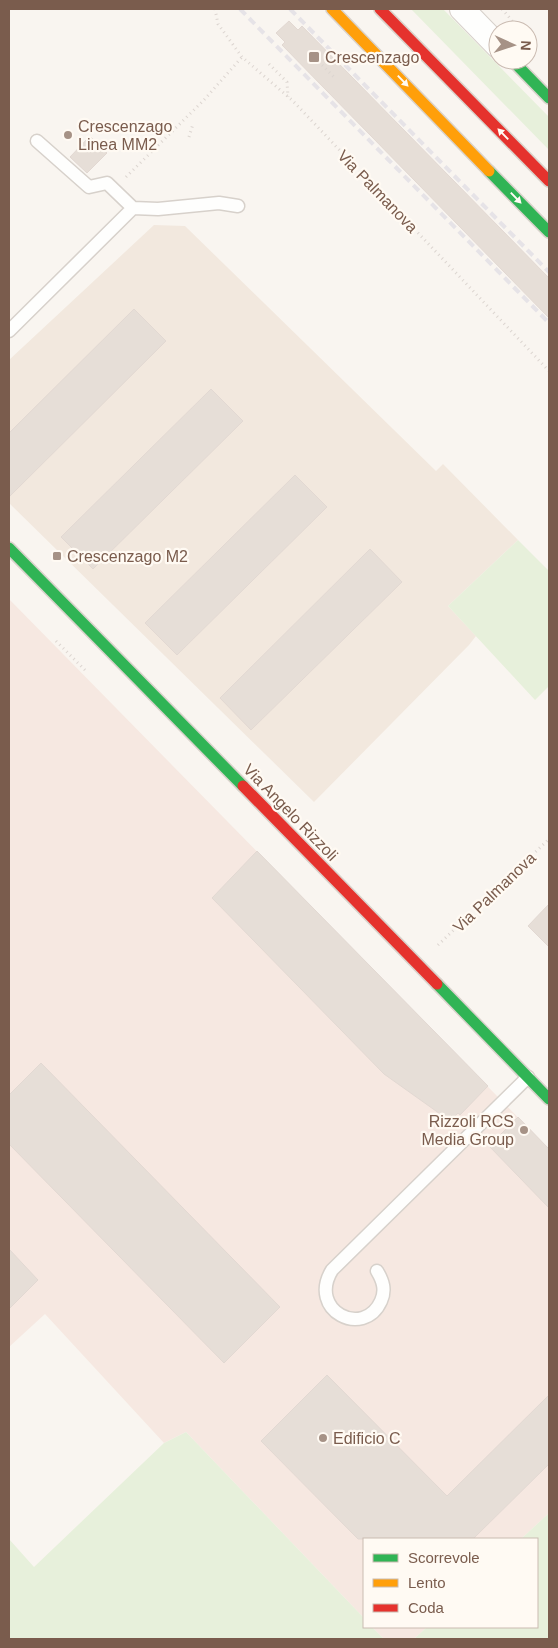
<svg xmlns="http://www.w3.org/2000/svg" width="558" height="1648" font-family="Arial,sans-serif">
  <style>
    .residential { fill: #f2e8de }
    .commercial { fill: #f6e8e1 }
    .green { fill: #e7f0db }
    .building { fill: #e6ded7; stroke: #e2d8d2 }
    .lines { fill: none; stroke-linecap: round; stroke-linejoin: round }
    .lane-casing { stroke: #d7d1cb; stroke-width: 15 }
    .street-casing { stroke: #d7d1cb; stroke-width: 26 }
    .fast-casing { stroke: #d9d2cb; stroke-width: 14 }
    .slow-casing { stroke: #d9d2cb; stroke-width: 14 }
    .jam-casing { stroke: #d9d2cb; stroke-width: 14 }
    .path { stroke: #dcd5d0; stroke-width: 3; stroke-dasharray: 1 4; stroke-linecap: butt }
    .lane { stroke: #fefefd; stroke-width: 12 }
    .street { stroke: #fefefd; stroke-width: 24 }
    .fast { stroke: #30b455; stroke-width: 11 }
    .slow { stroke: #ff9f0a; stroke-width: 11 }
    .jam { stroke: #e5322d; stroke-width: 11 }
    .rail { stroke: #e6e3e7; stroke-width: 4; stroke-dasharray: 8 5; stroke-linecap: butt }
    .oneway { fill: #fffaf3 }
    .poi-dot { fill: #a69286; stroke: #fffaf3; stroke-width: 2 }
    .labels { text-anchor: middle; stroke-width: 4.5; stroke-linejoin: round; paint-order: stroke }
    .poi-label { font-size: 16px; fill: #7a5c4d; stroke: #fffaf3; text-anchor: start }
    .street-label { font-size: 16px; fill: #7a5c4d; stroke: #fffaf3 }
  </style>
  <rect width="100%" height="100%" fill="#f9f5f0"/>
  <path class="residential" d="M 154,225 L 185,226 L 436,471 L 443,464 L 518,540 L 448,606 L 476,636 L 469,645 L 314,802 L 9,503 L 9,360 Z"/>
  <path class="commercial" d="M 9,599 L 549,1149 L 549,1513 L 521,1539 L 364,1539 L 364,1618 L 186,1432 L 164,1443 L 45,1314 L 9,1347 Z
    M 372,1627 L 427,1627 L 414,1639 L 384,1639 Z"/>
  <path class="green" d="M 411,9 L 443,9 L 549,117 L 549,150 Z
    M 518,540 L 549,571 L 549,686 L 535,700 L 448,606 Z
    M 186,1432 L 364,1618 L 364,1627 L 372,1627 L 384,1639 L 9,1639 L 9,1539 L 34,1567 L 164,1443 Z
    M 549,1513 L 549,1639 L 414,1639 L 427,1627 L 537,1627 L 537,1539 L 521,1539 Z"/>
  <path class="building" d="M 289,21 L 298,30 L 302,26 L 549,278 L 549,318 L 282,45 L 285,42 L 276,33 Z
    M 90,136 L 107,153 L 87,173 L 70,157 Z
    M 134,309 L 166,341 L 9,497 L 9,433 Z
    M 211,389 L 243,421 L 93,569 L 61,537 Z
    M 295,475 L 327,507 L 177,655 L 145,623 Z
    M 370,549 L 402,582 L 251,730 L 220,698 Z
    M 257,851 L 488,1086 L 460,1115 L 458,1113 L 450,1121 L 384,1074 L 212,898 Z
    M 549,904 L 549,947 L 528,926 Z
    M 41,1063 L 280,1307 L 224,1363 L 9,1144 L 9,1095 Z
    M 518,1117 L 549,1149 L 549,1208 L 489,1146 Z
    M 9,1249 L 38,1280 L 9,1309 Z
    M 327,1375 L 447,1496 L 549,1395 L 549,1464 L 473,1539 L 358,1539 L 261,1441 Z"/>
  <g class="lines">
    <defs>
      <path id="lane" d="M 37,141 L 89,187 L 107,183 L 133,208
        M 9,331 L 133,208 L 158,209 L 219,203 L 238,206
        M 377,1271 C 383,1281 386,1290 381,1301 C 364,1339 307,1311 332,1270 L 528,1077"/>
      <path id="street" d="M 462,9 L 498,46"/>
      <path id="fast" d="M 512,60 L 549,98
        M 489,171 L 549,232
        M 9,548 L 243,786
        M 437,984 L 549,1099"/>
      <path id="slow" d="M 332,9 L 489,171"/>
      <path id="jam" d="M 380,9 L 549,181
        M 243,786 L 437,984"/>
    </defs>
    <use href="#lane" class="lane-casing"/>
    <use href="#street" class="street-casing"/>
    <use href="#fast" class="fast-casing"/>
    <use href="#slow" class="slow-casing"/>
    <use href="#jam" class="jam-casing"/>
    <path class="path" d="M 215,9 L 218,24 L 242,57 L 293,101 L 549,371
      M 502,9 L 520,30
      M 315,58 L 336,79
      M 269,64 L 287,82 L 288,97
      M 189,137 L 193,124
      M 126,177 L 203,101 L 242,57
      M 56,641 L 86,671
      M 438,945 L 549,839"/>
    <use href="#lane" class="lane"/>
    <use href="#street" class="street"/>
    <use href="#fast" class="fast"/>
    <use href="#slow" class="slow"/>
    <use href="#jam" class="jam"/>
    <path class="rail" d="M 240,9 L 549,323
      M 290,9 L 549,272"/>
  </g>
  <defs><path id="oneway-solid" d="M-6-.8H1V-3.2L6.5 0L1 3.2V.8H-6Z" transform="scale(1.25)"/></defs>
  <g class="oneway">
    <use href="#oneway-solid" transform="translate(403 81) rotate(46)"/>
    <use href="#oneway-solid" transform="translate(503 134) rotate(-134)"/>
    <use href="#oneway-solid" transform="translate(516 198) rotate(46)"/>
  </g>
  <g class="poi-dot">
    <rect x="308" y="51" width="12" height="12" rx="2.5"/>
    <circle cx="68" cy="135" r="5"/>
    <rect x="52" y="551" width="10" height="10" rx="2.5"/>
    <circle cx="524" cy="1130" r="5"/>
    <circle cx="323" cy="1438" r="5"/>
  </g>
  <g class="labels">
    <g class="poi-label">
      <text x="325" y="63">Crescenzago</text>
      <text x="78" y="132">Crescenzago<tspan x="78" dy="18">Linea MM2</tspan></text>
      <text x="67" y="562">Crescenzago M2</text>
      <text x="514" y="1127" text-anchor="end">Rizzoli RCS<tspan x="514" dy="18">Media Group</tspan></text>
      <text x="333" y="1444">Edificio C</text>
    </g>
    <g class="street-label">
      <text transform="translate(378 191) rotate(46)" y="6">Via Palmanova</text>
      <text transform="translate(291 812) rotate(46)" y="6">Via Angelo Rizzoli</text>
      <text transform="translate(494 892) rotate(-44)" y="6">Via Palmanova</text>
    </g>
  </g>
  <rect width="558" height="1648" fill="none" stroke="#7a5c4d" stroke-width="20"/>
  <rect x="363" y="1538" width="175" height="90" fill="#fffaf3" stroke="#cabbb1"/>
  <rect x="373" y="1554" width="25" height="8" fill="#30b455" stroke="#cabbb1"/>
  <text x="408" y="1563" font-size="15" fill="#7a5c4d">Scorrevole</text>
  <rect x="373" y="1579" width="25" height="8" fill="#ff9f0a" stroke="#cabbb1"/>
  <text x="408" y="1588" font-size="15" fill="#7a5c4d">Lento</text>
  <rect x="373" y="1604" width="25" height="8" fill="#e5322d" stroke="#cabbb1"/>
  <text x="408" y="1613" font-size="15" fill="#7a5c4d">Coda</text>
  <g transform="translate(513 45) rotate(93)"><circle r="24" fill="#fffaf3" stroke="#cabbb1"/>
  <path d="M0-4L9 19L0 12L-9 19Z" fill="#a69286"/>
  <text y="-8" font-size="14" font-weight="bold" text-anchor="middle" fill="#7a5c4d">N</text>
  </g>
</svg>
